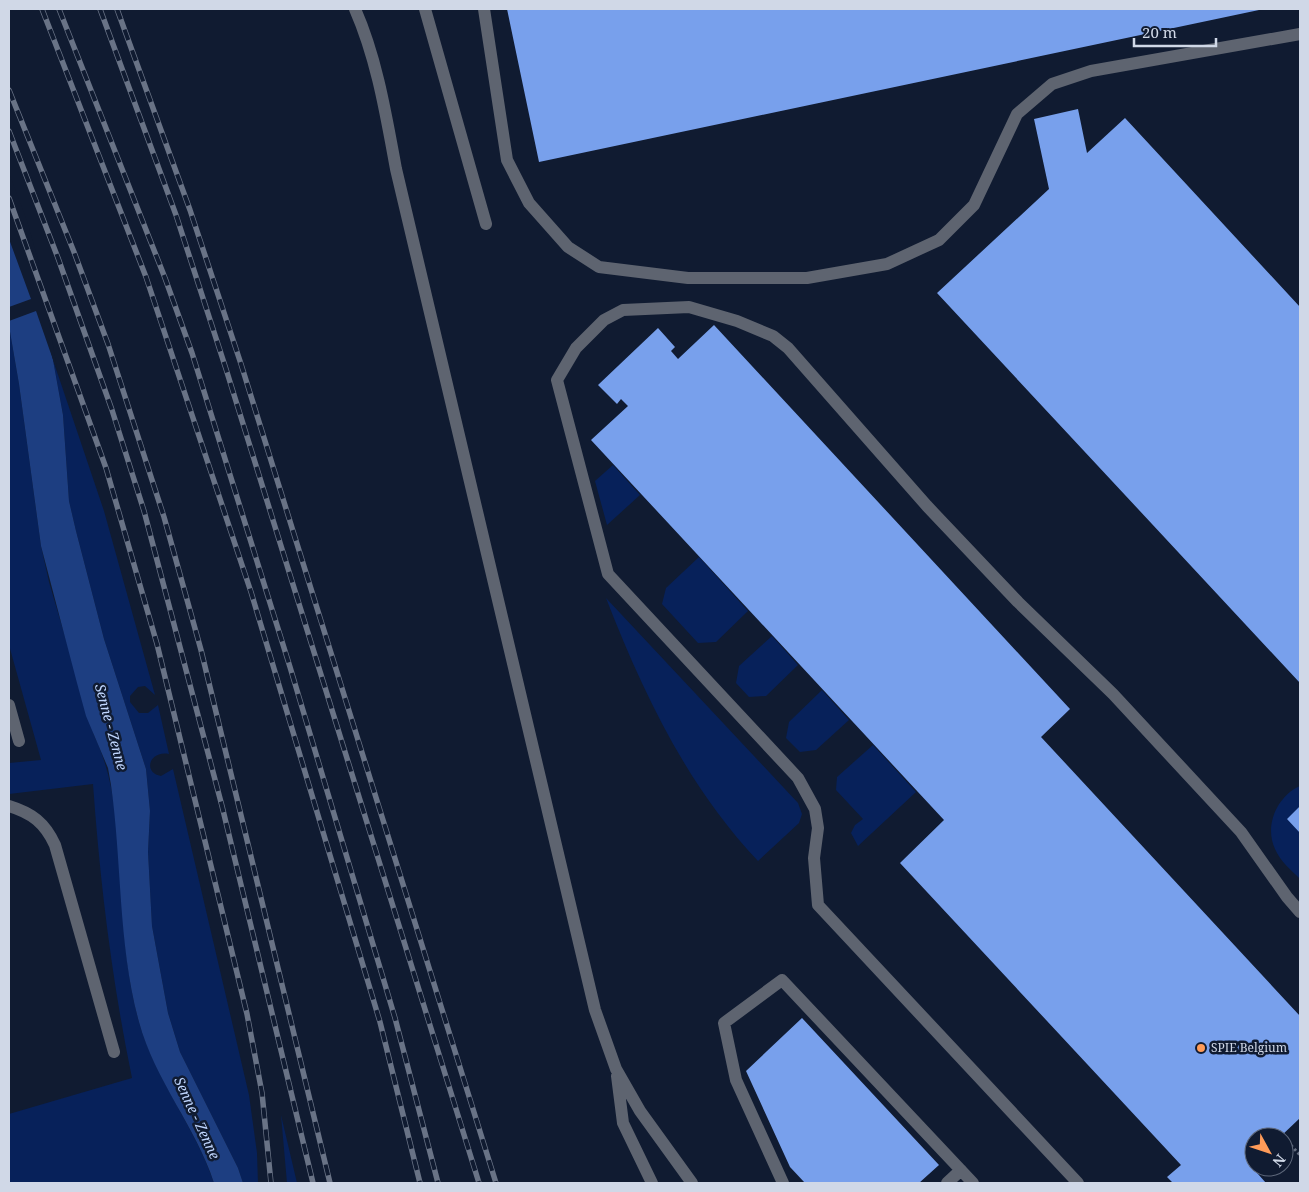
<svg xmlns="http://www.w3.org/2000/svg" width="1309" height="1192" font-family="'Noto Serif',serif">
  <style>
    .green { fill: #07215a }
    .water { fill: #1d3e81 }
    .pier { fill: #101b31 }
    .building { fill: #78a0ec }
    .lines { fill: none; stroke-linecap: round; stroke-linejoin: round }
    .path { stroke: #677083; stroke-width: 3; stroke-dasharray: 2.5 2.5; stroke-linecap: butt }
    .minor { stroke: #5e6470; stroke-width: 12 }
    .rail-casing { stroke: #697386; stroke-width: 5.5 }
    .rail { stroke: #101b31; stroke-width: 4; stroke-dasharray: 11; stroke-linecap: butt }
    .poi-dot { fill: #fe9b59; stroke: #101b31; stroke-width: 2 }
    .labels { text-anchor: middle; stroke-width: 5; stroke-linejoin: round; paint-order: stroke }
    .poi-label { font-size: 12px; fill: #d0d8e7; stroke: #101b31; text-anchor: start }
    .water-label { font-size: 14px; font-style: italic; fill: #c0d6fe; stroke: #101b31 }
  </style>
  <rect width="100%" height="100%" fill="#101b31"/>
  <path class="green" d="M 9,326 L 19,384 L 41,546 L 49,582 L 94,735 C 114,777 117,822 120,868 C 123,919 125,972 139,1022 C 156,1081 196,1128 214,1183 L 9,1183 L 9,1114 L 132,1078 C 112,981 100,883 93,784 L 9,794 L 9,763 L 41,760 L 9,645 Z
    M 53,360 L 104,511 L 155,695 L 145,686 L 138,687 L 130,696 L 130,702 L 139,713 L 148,713 L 158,705 L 169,754 C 150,750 142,772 161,776 L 173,769 L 249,1095 L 257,1153 L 258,1183 L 243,1183 L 238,1168 L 180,1052 L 168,1013 L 152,926 L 148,852 L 150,811 L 146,769 L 104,639 L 76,531 L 69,501 L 63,415 Z
    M 613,465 L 640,495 L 607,525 L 595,481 Z
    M 699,557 L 748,611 L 716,642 L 698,643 L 662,604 L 666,588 Z
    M 606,598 L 798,803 L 802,814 L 799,823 L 758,861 C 687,786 643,693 606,598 Z
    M 772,636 L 798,665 L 766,696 L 749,697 L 736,683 L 739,666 Z
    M 822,690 L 849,720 L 816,750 L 800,752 L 786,738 L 789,722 Z
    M 873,745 L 916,792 L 858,846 L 851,833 L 855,825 L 863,819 L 836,790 L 837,777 Z
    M 1300,786 L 1300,806 L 1288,819 L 1300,833 L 1300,879 C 1291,870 1280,861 1275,849 C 1264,826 1277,796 1300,786 Z
    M 281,1115 L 297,1183 L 287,1183 Z"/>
  <path class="water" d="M 9,175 L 53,360 L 63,415 L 69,501 L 76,531 L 104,639 L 146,769 L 150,811 L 148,852 L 152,926 L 168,1013 L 180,1052 L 238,1168 L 243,1183 L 214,1183 C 196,1127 155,1081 139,1022 C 118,945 122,863 111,785 L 108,768 L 86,716 L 77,683 L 41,546 L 19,384 L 9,326 Z"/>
  <path class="pier" d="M 9,173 L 27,221 L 38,259 L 58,374 L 36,311 L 9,321 L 9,307 L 31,299 L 9,239 Z"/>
  <path class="building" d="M 507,9 L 1259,9 L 1259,10 L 539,162 Z
    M 1078,109 L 1087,153 L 1125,118 L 1300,307 L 1300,683 L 937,293 L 1049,189 L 1034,119 Z
    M 714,325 L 1070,709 L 1041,737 L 1300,1016 L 1300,1118 L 1280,1137 L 1254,1137 L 1254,1161 L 1250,1165 L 1266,1183 L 1173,1183 L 1167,1177 L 1181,1165 L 900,863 L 944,820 L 591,440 L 628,406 L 621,399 L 617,404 L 598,385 L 658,328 L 675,347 L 671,351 L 678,359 Z
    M 1300,806 L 1300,833 L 1287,819 Z
    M 802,1018 L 939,1165 L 919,1183 L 805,1183 L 790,1167 L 746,1071 Z"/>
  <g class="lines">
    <path class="path" d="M 1284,1138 L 1300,1155"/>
    <path class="minor" d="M 355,9 C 377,59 386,115 396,169 L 595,1010 L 616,1069 L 640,1111 L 692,1183
      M 425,9 L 486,224
      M 484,9 L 507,160 L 529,203 L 568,247 L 599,267 L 688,278 L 807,278 L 887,264 L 939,240 L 974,205 L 1017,114 L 1052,84 L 1091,71 L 1300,34
      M 9,705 L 19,741
      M 9,806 C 32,813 45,823 55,845 L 114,1052
      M 617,1076 L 623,1123 L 652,1183
      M 783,1183 L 736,1080 L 724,1023 L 782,980 L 973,1183
      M 947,1183 L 961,1170
      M 1078,1183 L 818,905 L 814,858 L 818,828 L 815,809 L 798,778 L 608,574 L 557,380 L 576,348 L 604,320 L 623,310 L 689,307 L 737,321 L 773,336 L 788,348 L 927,506 L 1018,602 L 1113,694 L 1241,832 L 1287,897 L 1300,912"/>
    <defs>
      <path id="rail" d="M 42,9 L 146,277 L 251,592 L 380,1022 L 420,1183
        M 59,9 L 165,278 L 192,353 L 290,667 L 395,1018 L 438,1183
        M 100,9 L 176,215 L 226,369 L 479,1183
        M 117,9 L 190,210 L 241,364 L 496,1183
        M 9,90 L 74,252 L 108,344 L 164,517 L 201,650 L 330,1183
        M 9,131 L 58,258 L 112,410 L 144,511 L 222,806 L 313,1183
        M 9,198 L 106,468 L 157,644 L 247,1014 L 262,1093 L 271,1183"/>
    </defs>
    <use href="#rail" class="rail-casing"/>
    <use href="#rail" class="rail"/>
  </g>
  <circle class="poi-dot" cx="1201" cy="1048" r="5"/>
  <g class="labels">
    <g class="poi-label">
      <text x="1211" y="1052">SPIE Belgium</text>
    </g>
    <g class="water-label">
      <text transform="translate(111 727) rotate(75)" y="5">Senne - Zenne</text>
      <text transform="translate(197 1118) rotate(65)" y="5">Senne - Zenne</text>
    </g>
  </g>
  <rect width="1309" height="1192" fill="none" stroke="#d0d8e7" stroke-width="20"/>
  <g transform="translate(1269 1152) rotate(130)"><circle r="24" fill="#101b31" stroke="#5d677a"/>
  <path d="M0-4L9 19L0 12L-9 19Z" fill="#fe9b59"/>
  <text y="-8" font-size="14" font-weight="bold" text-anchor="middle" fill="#d0d8e7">N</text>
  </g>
  <path d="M1134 38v8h82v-8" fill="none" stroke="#d0d8e7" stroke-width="2.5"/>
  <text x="1142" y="38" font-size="15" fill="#d0d8e7" stroke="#101b31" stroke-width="4" paint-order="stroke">20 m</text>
</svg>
